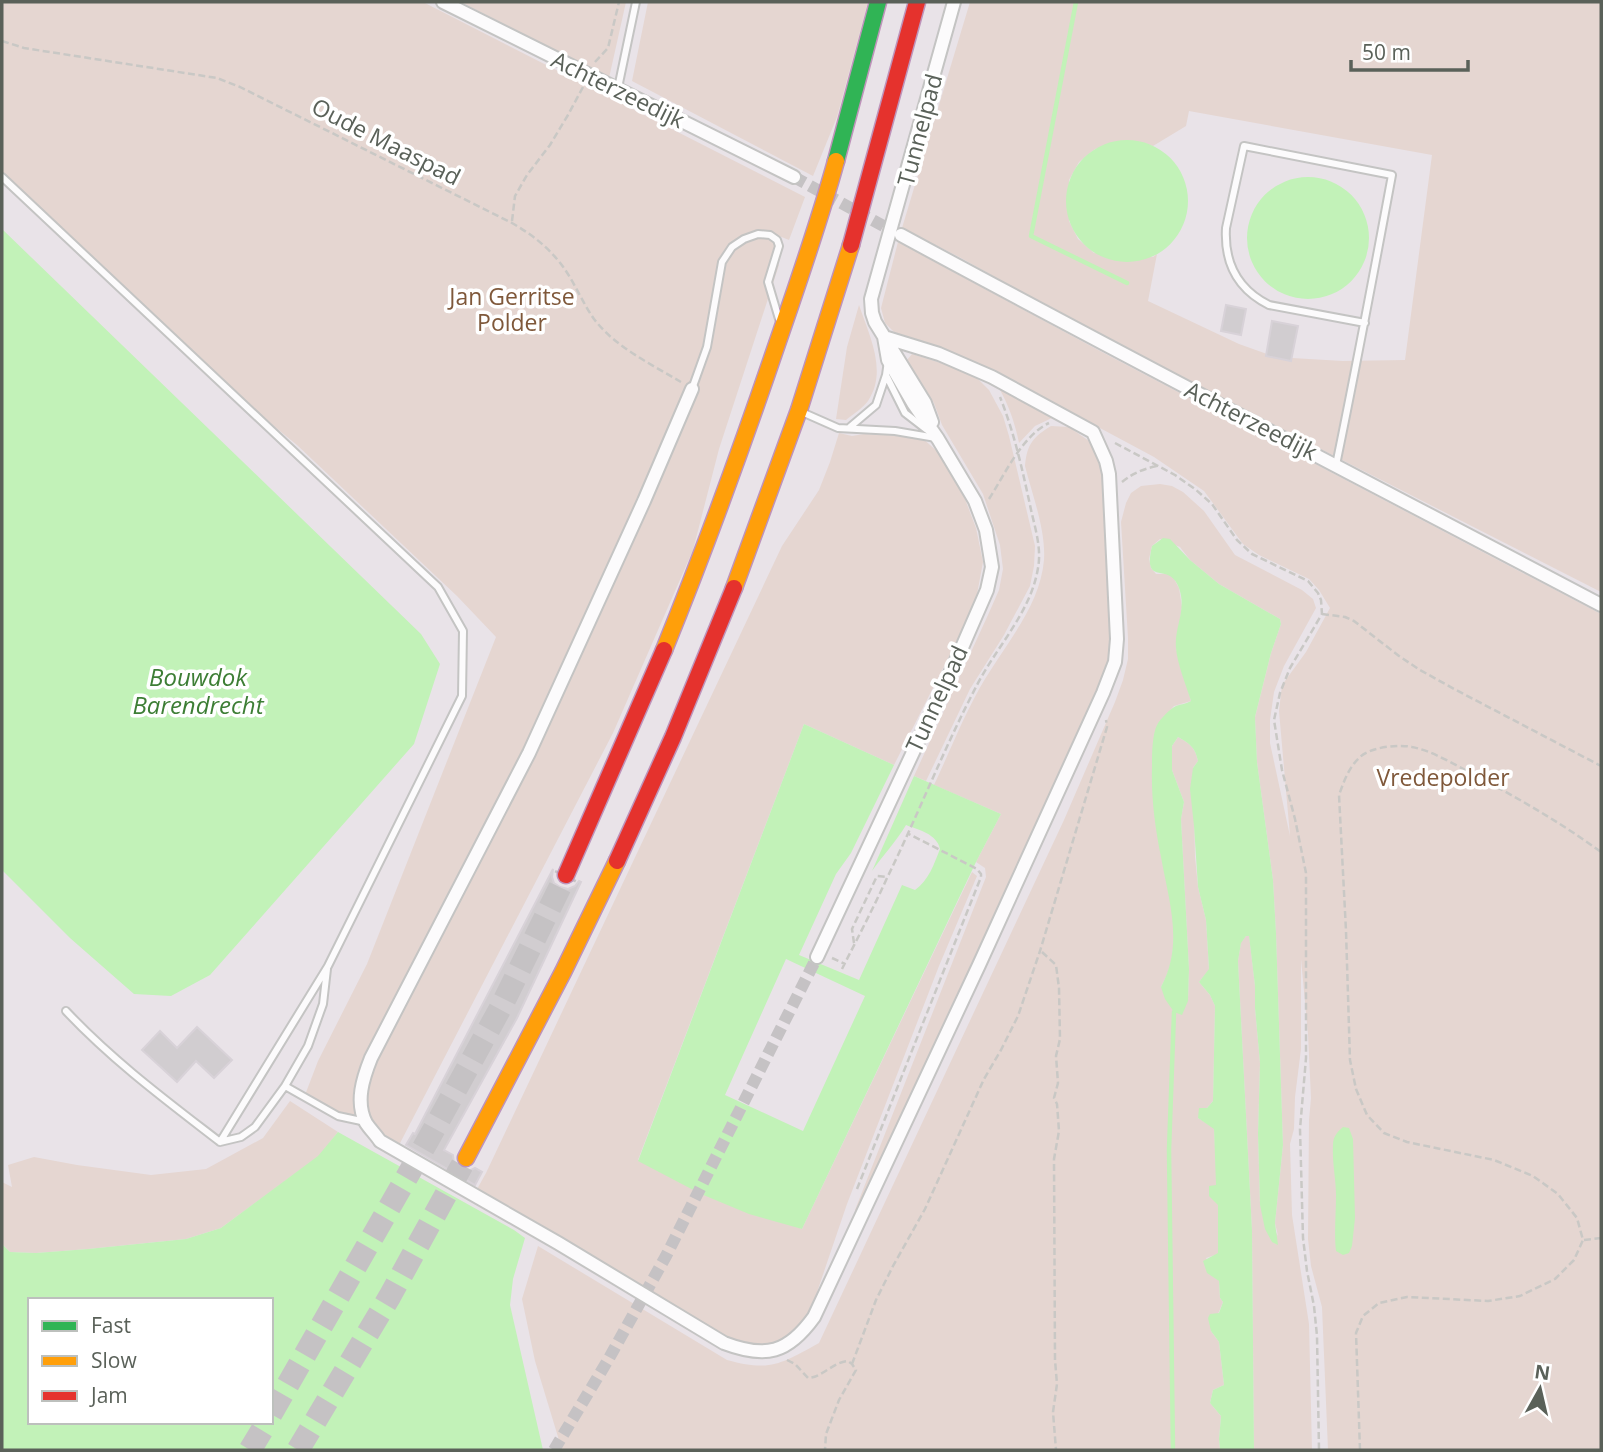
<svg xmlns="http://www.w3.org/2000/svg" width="1603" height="1452" font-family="'Open Sans',sans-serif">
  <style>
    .green { fill: #e5d6d1; fill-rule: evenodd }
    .water { fill: #c2f2b8; fill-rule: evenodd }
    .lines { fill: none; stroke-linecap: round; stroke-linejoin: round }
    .stream { stroke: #c2f2b8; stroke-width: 4.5 }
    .building { fill: #d1cdd0; stroke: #d8d2d8; stroke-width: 2 }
    .street-tunnel { stroke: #c5c2c4; stroke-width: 12; stroke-dasharray: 12 6; stroke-linecap: butt }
    .highway-tunnel { stroke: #c5c2c4; stroke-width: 23; stroke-dasharray: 23 11; stroke-linecap: butt }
    .lane-casing { stroke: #c4c4c3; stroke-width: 10 }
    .street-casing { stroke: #c4c4c3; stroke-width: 16 }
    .fast-casing { stroke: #be93ba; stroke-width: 19 }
    .slow-casing { stroke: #be93ba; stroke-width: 19 }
    .jam-casing { stroke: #be93ba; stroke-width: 19 }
    .path { stroke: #c9c8c5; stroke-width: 2.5; stroke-dasharray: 7 3.5; stroke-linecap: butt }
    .lane { stroke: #fcfbfc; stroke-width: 6 }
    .street { stroke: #fcfbfc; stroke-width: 12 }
    .fast { stroke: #30b455; stroke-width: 16 }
    .slow { stroke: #ff9f0a; stroke-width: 16 }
    .jam { stroke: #e5322d; stroke-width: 16 }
    .labels { text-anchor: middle; stroke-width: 7; stroke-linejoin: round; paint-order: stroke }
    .street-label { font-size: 23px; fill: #5a6159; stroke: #fff }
    .park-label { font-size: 23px; fill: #7f583a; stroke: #fff }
    .water-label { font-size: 24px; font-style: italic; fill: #3d7e35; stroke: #fff }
  </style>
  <rect width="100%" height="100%" fill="#e9e3e8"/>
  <path class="green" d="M 2,2 L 423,2 L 805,197 L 789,240 L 779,236 L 772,256 L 779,265 L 719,449 L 693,550 L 613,733 L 398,1147 L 351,1115 L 349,1120 L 305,1095 L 318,1061 L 367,964 L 496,637 L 457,596 L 297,445 L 231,391 L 2,172 Z
    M 461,2 L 626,2 L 609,78 Z
    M 648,2 L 868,2 L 837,117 L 813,176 L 632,81 Z
    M 970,2 L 1601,2 L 1601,592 L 1107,340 L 961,258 L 902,228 ZM 1189,111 L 1432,155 L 1405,360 L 1343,361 L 1292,358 L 1291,361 L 1267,356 L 1267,354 L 1239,344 L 1148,301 L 1157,254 L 1153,257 L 1094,253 L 1078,239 L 1069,221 L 1069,180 L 1079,162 L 1095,149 L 1134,141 L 1153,146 L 1186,126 Z
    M 898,242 L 1100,351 L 1601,614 L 1601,1450 L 1328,1450 L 1322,1307 L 1311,1266 L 1308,1239 L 1309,1120 L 1311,1098 L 1308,1034 L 1301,959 L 1301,1049 L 1295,1097 L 1294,1129 L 1290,1144 L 1292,1215 L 1309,1324 L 1312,1450 L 1254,1450 L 1252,1230 L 1238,961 L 1241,942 L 1246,936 L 1249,935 L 1255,986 L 1255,1008 L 1260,1063 L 1258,1134 L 1260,1205 L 1278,1236 L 1275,1223 L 1283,1145 L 1276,933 L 1273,880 L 1257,762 L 1255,717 L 1271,653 L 1281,624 L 1280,619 L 1219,584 L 1190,560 L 1180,547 L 1160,539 L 1152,546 L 1149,559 L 1151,568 L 1156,574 L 1169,574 L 1173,577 L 1179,588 L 1182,607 L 1176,648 L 1191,701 L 1174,706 L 1157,725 L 1174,933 C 1173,955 1172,967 1161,987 L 1188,1001 L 1189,969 L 1181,819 L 1184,802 L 1172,770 L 1172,746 L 1178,737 C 1190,744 1195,747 1198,761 L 1193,768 L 1195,857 L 1198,887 L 1206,920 L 1209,970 L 1199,982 L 1210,995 L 1215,1006 L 1213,1101 L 1198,1118 L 1214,1128 L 1218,1205 L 1218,1254 L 1206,1258 L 1219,1281 L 1220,1298 L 1223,1302 L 1211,1331 L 1219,1342 L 1224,1385 L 1213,1390 L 1210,1403 L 1221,1416 L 1219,1439 L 1220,1450 L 562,1450 L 535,1361 L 522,1299 L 538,1246 L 727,1360 C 770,1372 781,1364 819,1343 L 1064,820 L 1115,702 L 1123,680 L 1128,659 L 1128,638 L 1121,522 L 1126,503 L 1131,493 L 1141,486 L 1160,484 L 1172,486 L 1183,492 L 1204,511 L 1235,555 L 1302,590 L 1313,599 L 1316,608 L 1284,666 L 1274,692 L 1270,720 L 1270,743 L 1290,836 L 1279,711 L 1282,685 L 1306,652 L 1330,608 L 1319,590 L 1309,579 L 1259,555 L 1243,544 L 1204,491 L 1154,457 L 992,370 L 951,352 L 894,332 L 885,323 L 881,308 Z
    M 859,305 C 869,335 888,371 868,401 C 863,408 853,414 846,420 L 836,419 L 847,347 Z
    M 912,354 L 960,369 L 976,377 L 989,390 L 1003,416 L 1009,436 L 1035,546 L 1034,566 L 1030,586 L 1004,635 L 970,689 L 926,781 L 914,776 L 988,615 L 999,590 L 1003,569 L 1000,545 L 983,494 L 942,425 L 934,403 L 907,360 Z
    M 999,388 L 1054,417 L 1035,426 L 1019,443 C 1015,423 1009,406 999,388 Z
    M 1051,426 L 1069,427 L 1089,441 L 1101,464 L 1110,592 L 1112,641 L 1110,658 L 1105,676 L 1031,839 L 857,1212 L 855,1210 L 986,877 L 985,868 L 976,862 L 1001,814 L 934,785 C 951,749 965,712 985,679 C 1008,641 1040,605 1044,560 C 1046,530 1032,494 1025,466 C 1027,444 1033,437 1051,426 Z
    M 839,433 L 852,436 L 864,434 L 920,436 L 939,453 L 965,499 L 976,528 L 983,562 L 975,605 L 894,765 L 804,724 L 638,1160 L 802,1229 L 972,872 L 977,876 L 939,966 L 847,1204 L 815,1298 L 803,1329 L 790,1342 L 742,1349 L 476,1191 L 486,1173 L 782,546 L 819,490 L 830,462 Z
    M 290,1101 L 338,1132 L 319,1156 L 221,1228 L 186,1239 L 88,1249 L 36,1253 L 10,1252 L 2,1244 L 2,1182 L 12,1187 L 8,1165 L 34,1157 L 77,1165 L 151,1175 L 206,1169 L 263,1138 Z"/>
  <path class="water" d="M1066 201a61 61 0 1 1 122 0a61 61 0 1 1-122 0Z
    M1247 238a61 61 0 1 1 122 0a61 61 0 1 1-122 0Z
    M 2,229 L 421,634 L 440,664 L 414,744 L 210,975 L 171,996 L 134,994 L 70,938 L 2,870 Z
    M 1163,538 L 1170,539 L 1190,560 L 1219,584 L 1280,619 L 1281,624 L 1271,653 L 1255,717 L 1257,762 L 1273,880 L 1276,933 L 1283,1145 L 1275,1223 L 1278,1245 L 1272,1242 L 1265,1229 L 1260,1205 L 1258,1134 L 1260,1063 L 1255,1008 L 1255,986 L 1249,936 L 1246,936 L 1241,943 L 1238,961 L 1252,1230 L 1254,1450 L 1220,1450 L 1219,1439 L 1221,1416 L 1210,1403 L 1213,1390 L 1224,1385 L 1219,1342 L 1211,1331 L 1208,1318 L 1210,1314 L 1219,1313 L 1223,1302 L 1220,1298 L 1219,1281 L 1207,1273 L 1203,1261 L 1218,1253 L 1218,1205 L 1209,1196 L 1209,1186 L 1216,1185 L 1214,1129 L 1198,1118 L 1199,1108 L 1207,1108 L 1213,1101 L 1215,1006 L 1210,995 L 1199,982 L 1209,969 L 1206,920 L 1198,887 L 1194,826 L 1190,789 L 1193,768 L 1198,761 C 1195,747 1190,744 1178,737 L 1172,746 L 1172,770 L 1184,802 L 1181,819 L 1189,969 L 1188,1001 L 1182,1015 L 1174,1012 L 1165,999 L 1161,987 C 1184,944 1169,902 1161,857 C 1155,827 1151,798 1152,767 C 1152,755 1152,735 1157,725 C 1160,719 1171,708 1176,706 C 1181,704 1186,704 1191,701 C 1186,685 1177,663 1176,648 C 1174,627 1187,611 1179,588 C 1169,560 1142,589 1152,546 Z
    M 804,724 L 894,765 L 851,853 L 836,874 L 799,955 L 859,980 L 902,885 L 915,890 C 929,880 934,864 940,849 C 937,834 919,830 906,825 C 896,842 883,855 872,871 L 914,776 L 1001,814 L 976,862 L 802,1229 L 749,1214 L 701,1194 L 638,1161 ZM 786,959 L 865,996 L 803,1131 L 725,1095 Z
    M 1343,1127 L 1349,1128 L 1353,1139 L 1355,1218 L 1352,1246 L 1349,1253 L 1343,1255 L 1336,1251 C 1334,1234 1336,1213 1336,1195 C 1336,1179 1332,1162 1333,1145 C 1333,1137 1337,1132 1343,1127 Z
    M 338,1132 L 514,1230 L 525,1238 L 513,1279 L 510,1305 L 543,1450 L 2,1450 L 2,1244 L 10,1252 L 36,1253 L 88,1249 L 186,1239 L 221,1228 L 318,1156 ZM 30,1300 L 271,1300 L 271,1422 L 30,1422 Z"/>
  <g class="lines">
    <path class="stream" d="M 1076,2 L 1031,236 L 1127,283
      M 1173,1450 L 1169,1150 L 1174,1012"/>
  </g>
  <path class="building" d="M 1226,305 L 1246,309 L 1241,335 L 1221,331 Z
    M 1272,321 L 1298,326 L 1291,361 L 1266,356 Z
    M 553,869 L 552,877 L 554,883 L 560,887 L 568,889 L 575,886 L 579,881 L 581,882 L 517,1018 L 444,1150 L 453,1155 L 454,1165 L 459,1170 L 467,1172 L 475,1168 L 482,1172 L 475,1185 L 406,1145 L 413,1133 L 415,1134 Z
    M 197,1027 L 232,1060 L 214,1078 L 196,1061 L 177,1082 L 142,1050 L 160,1031 L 177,1048 Z"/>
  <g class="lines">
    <path class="street-tunnel" d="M 794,177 L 898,234
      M 554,1450 L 608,1360 L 666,1256 L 817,957"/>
    <path class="highway-tunnel" d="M 271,1414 L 428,1140 L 501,1007 L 566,875
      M 250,1450 L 267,1422
      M 298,1450 L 390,1296 L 466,1158"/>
    <defs>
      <path id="lane" d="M 618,88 L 636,2
        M 2,177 L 438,587 L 463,631 L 462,696 L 328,966 L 220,1142 C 167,1101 113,1061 66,1011
        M 888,361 L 886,375 L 905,413 L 927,430
        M 692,389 L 707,347 L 722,262 L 732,247 L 744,239 L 758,234 L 770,235 L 777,240 L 779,246 L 768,282 L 779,319
        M 804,413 L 838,428 L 895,431 L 936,438
        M 850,427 L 876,405 L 886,375
        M 1336,465 C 1356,368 1374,272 1392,175 L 1244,146 L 1226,228 C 1224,263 1237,289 1269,305 L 1365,323
        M 285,1086 L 338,1116 L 366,1122
        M 220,1142 L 241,1137 L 255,1127 L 285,1086 L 308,1046 L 323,1004 L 327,969"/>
      <path id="street" d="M 443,2 L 794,177
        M 901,235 C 1133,361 1368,482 1601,605
        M 692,389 L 644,501 L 529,753 L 371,1058 C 363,1078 355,1102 366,1123 C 370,1129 376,1135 380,1141 L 558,1243 L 724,1343 C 766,1359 788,1353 814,1317 L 979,965 L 1103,693 L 1115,662 L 1117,639 L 1109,474 L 1106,461 L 1093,432 L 992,377 L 939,354 L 884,337
        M 932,422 L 925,403 L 875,322 L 872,313 L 871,299 L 954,2
        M 817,957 L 960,652 L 987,590 L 992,567 L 986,530 L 975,501 L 938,439 L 913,403 L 888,360 L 884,337"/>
      <path id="fast" d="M 836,161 L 878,2"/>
      <path id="slow" d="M 734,588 L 799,410 L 851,245
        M 664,650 C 705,549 742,447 777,344 C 798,283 819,223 836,161
        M 466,1158 L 563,972 L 617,861"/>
      <path id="jam" d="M 851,245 L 917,2
        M 617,861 L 673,737 L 734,588
        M 566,875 L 664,650"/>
    </defs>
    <use href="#lane" class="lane-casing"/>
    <use href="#street" class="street-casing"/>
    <use href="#fast" class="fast-casing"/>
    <use href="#slow" class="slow-casing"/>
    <use href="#jam" class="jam-casing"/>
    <path class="path" d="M 2,41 L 24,48 L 217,78 L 240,87 L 512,223 C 531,234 547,246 561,264 C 574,281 582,302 594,319 C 615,347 651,364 681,382
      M 595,62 L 608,48 L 619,2
      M 512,221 L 515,196 L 527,175 L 550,145 L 568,115 L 583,87
      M 1115,443 L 1175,475 L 1195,489 L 1212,504 L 1237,540 L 1252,554 L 1308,581 L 1318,593 L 1321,600 L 1322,614 L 1290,668 L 1280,693 L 1274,720 L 1282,770 L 1295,819 L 1306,873 L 1306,1058 L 1300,1129 L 1303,1238 L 1307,1271 L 1314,1306 L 1317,1336 L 1319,1450
      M 1122,482 C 1133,473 1143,469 1157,466
      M 989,499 C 1005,474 1022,436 1049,423
      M 1322,614 L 1345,617 L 1354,621 L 1399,656 L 1420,670 L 1456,690 L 1601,766
      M 854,943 L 852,929 L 877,876 L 888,877
      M 1042,952 L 1056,965 L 1059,988 L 1060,1039 L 1056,1056 L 1058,1083 L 1054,1098 L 1057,1104 L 1059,1131 L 1054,1159 L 1055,1360 L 1057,1384 L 1053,1412 L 1056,1450
      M 832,958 L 845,964
      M 842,969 C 857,939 873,909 887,878 C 918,815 944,748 977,685 C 997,646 1031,612 1038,568 C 1042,547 1034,525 1030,505 C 1022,468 1014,432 1000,397
      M 857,1189 L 981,877 L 981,874 L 977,869 L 907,833
      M 1584,1240 L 1601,1238
      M 787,1360 L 795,1364 L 808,1378 C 823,1377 833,1362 848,1361 L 852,1364 L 856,1370 L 839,1400 L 826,1434 L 825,1450
      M 852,1364 L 876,1300 L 893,1266 L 925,1209 L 984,1079 L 1001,1050 L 1018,1016 L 1040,951 L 1107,727 L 1106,720
      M 1360,1450 L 1356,1333 L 1363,1316 L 1379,1303 L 1407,1297 L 1488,1301 L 1520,1296 L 1555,1279 L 1574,1260 L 1583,1240 L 1577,1218 L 1558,1194 L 1533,1176 L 1494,1160 L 1407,1142 L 1384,1133 L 1367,1115 L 1356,1089 L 1350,1060 L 1346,931 L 1339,795 C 1344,781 1349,767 1360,757 C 1371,747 1398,744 1412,747 C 1433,751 1453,764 1471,773 C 1516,797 1560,822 1601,852"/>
    <use href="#lane" class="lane"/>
    <use href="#street" class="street"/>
    <use href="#fast" class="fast"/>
    <use href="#slow" class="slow"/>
    <use href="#jam" class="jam"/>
  </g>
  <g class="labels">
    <g class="street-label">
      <text transform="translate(618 90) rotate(26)" y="8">Achterzeedijk</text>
      <text transform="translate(920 130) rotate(-75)" y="8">Tunnelpad</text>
      <text transform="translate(386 142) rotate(27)" y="8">Oude Maaspad</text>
      <text transform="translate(1251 421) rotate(27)" y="8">Achterzeedijk</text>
      <text transform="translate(937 699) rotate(-65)" y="8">Tunnelpad</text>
    </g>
    <g class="park-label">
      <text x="512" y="305">Jan Gerritse<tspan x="512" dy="26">Polder</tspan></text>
      <text x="1443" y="786">Vredepolder</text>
    </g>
    <g class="water-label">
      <text x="198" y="686">Bouwdok<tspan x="198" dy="28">Barendrecht</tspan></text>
    </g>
  </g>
  <rect width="1603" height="1452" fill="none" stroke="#5a6159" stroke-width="7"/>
  <rect x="28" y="1298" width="245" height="126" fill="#ffffff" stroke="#bdc0bd" stroke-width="2"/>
  <rect x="42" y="1321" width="35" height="10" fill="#30b455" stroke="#bdc0bd" stroke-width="2"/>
  <text x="91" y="1333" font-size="21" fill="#5a6159">Fast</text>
  <rect x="42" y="1356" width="35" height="10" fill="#ff9f0a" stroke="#bdc0bd" stroke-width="2"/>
  <text x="91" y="1368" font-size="21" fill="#5a6159">Slow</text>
  <rect x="42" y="1391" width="35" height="10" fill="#e5322d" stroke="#bdc0bd" stroke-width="2"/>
  <text x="91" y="1403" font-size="21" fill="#5a6159">Jam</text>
  <g transform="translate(1540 1389) rotate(8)" stroke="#ffffff" stroke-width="5" paint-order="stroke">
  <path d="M0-5L12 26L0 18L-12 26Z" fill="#5a6159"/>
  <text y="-10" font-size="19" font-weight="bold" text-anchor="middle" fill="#5a6159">N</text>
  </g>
  <path d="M1351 60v10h117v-10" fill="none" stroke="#5a6159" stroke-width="3.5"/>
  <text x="1362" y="60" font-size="21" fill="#5a6159" stroke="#ffffff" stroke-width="5" paint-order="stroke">50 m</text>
</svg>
